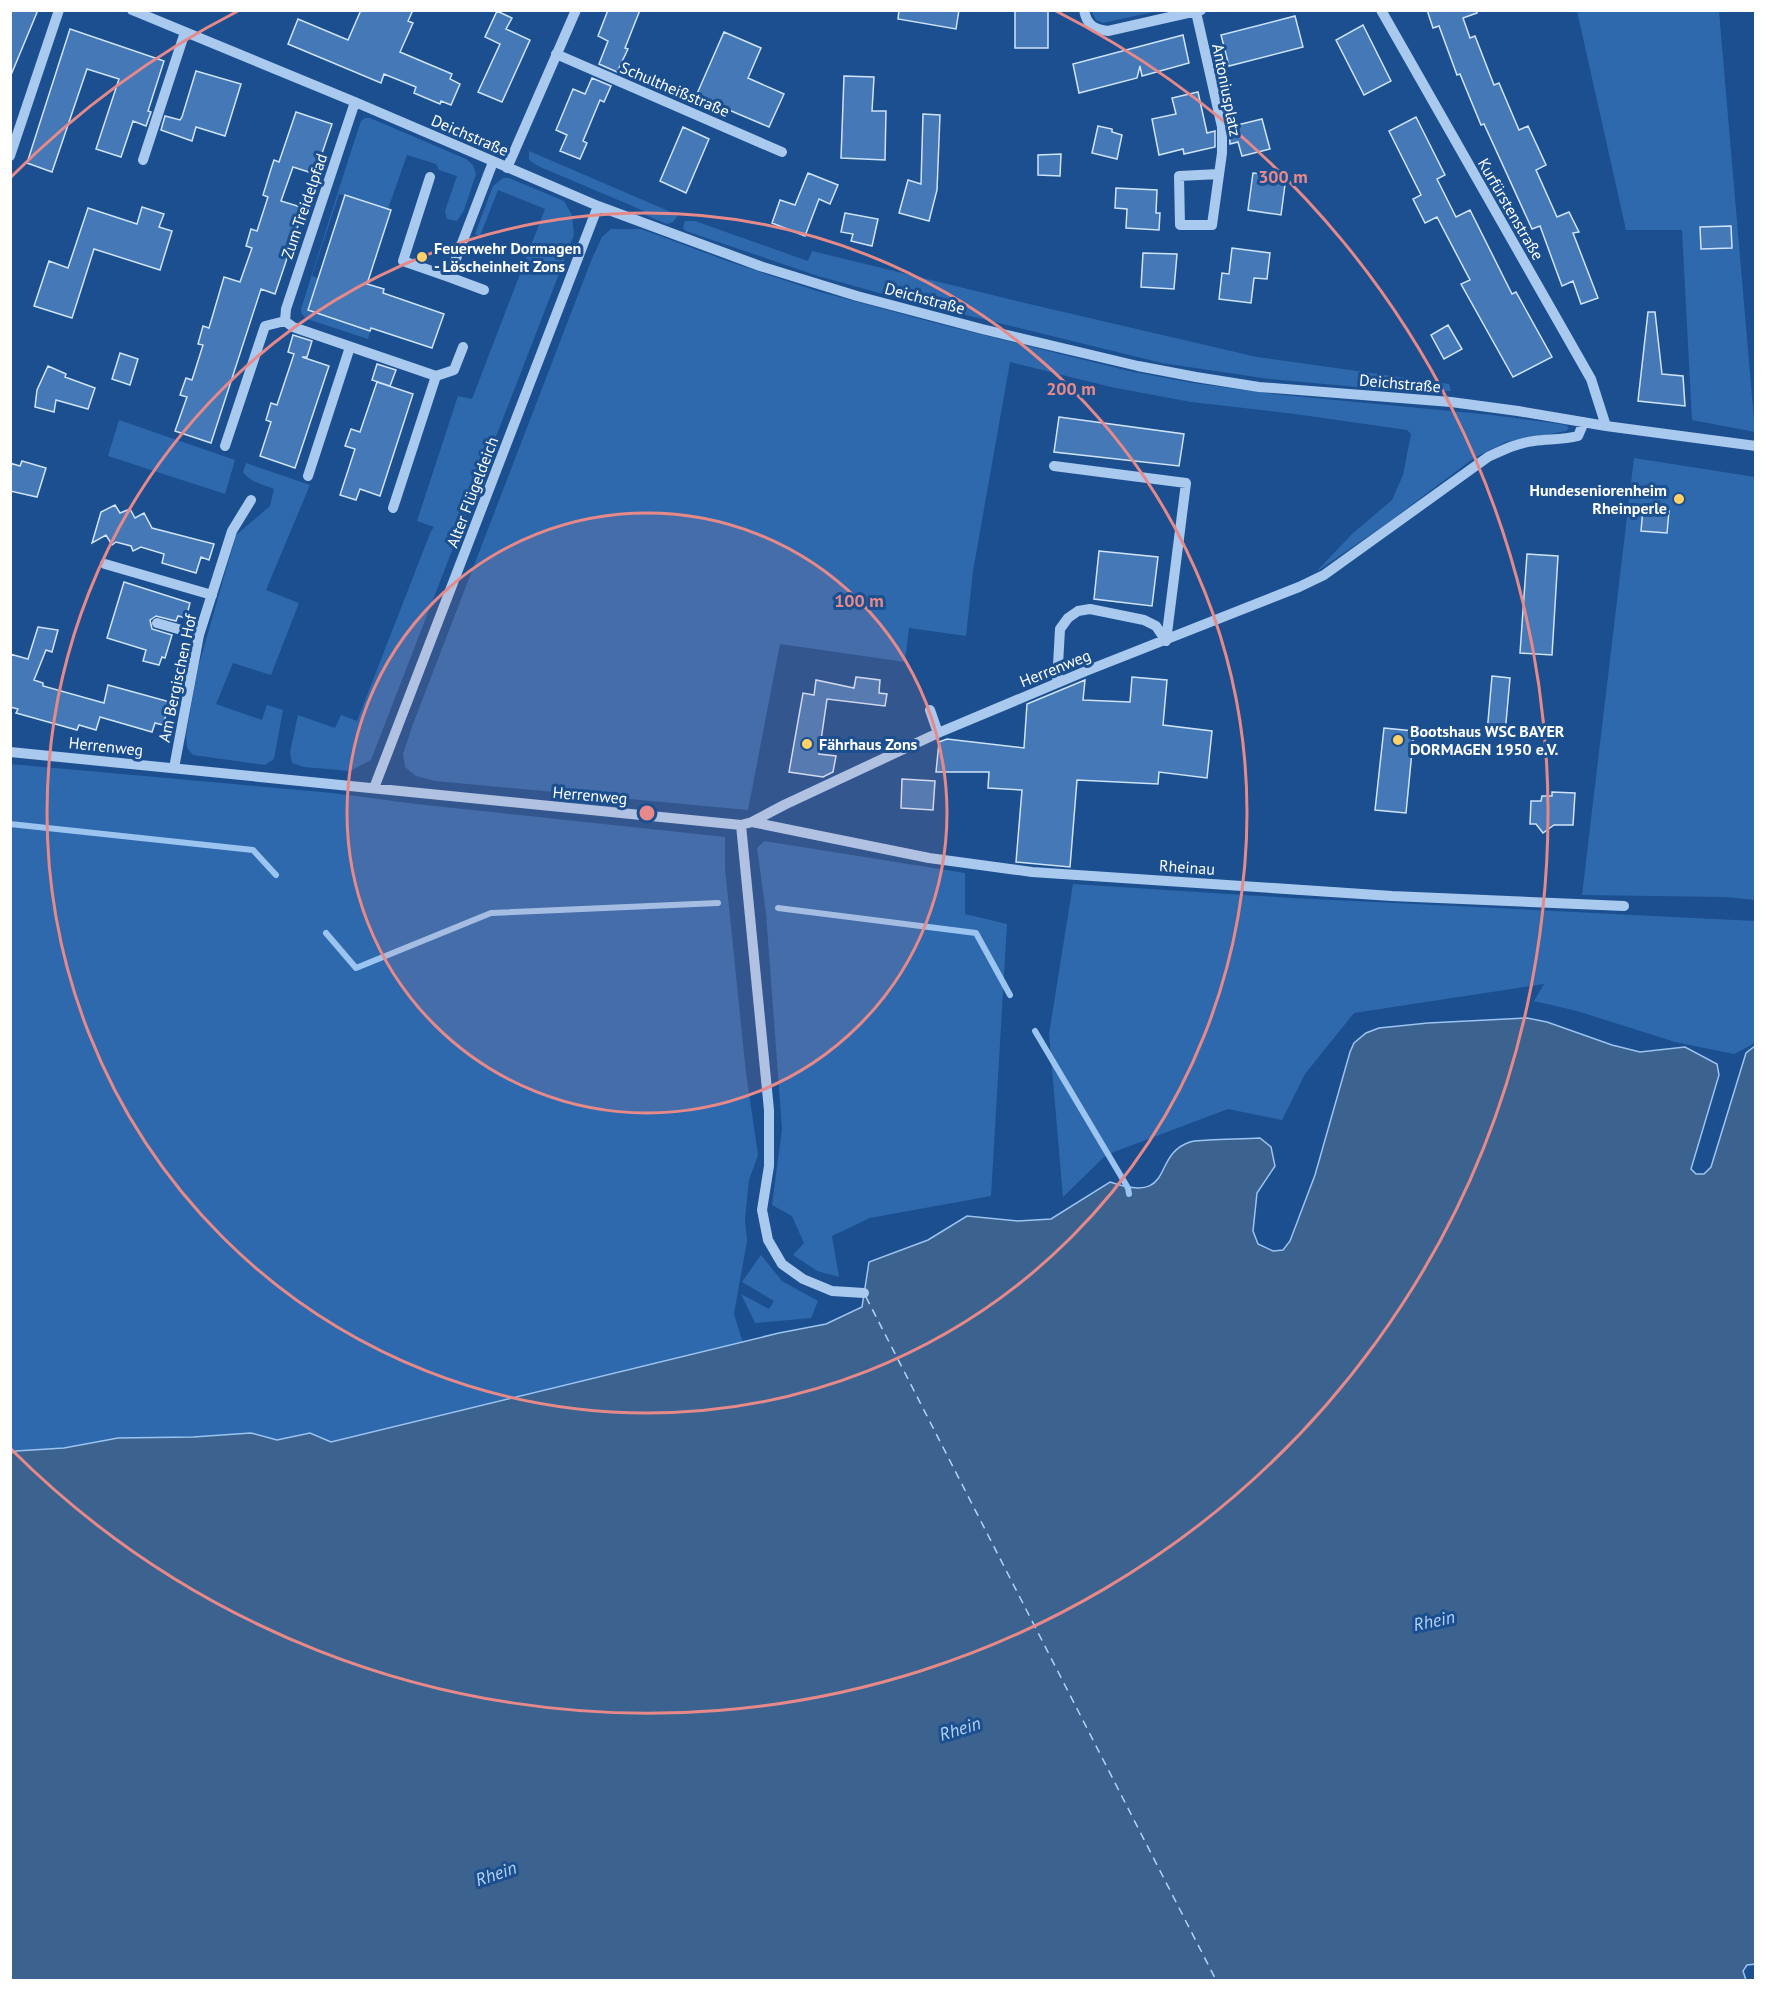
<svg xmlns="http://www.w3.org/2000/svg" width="1766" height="1991" font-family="'PT Sans',sans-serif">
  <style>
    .green { fill: #2e69ad }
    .water { fill: #3c6290; stroke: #9cc4f0; stroke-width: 1.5 }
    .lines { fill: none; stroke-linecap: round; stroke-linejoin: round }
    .stream { stroke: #9cc4f0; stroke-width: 6 }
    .ferry { stroke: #b5d3f5; stroke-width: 1.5; stroke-dasharray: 8 6; stroke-linecap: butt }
    .building { fill: #4478b7; stroke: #cfe3fa; stroke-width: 1.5 }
    .minor { stroke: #a9c9ee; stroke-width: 10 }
    .ring { fill: none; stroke: #e88989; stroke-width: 3 }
    .poi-dot { fill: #ffd166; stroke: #1b4f8f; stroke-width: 2 }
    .labels { text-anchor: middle; stroke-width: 6; stroke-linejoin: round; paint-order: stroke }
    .street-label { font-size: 16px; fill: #fff; stroke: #1b4f8f }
    .poi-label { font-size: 16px; font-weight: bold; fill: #fff; stroke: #1b4f8f; text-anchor: start }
    .water-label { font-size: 18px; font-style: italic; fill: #b5d3f5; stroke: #1b4f8f }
    .centre { fill: #e88989; stroke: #1b4f8f; stroke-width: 3 }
    .ring-label { font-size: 18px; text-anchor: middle; font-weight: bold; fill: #e88989; stroke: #1b4f8f; stroke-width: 6; stroke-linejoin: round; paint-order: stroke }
  </style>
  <rect width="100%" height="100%" fill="#1b4f8f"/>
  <path class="green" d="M 1091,11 L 1091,10 L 1158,11 L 1103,23 L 1096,20 Z
    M 1577,11 L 1719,11 L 1755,432 L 1692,420 L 1682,230 L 1626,230 Z
    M 365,118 L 370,118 L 466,159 L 473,165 L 476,174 L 464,210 L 457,221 L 447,219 L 445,211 L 457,176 L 439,170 L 436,164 L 407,155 L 388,209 L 339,194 L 312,276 L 318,278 L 308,310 L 370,331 L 368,339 L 307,319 L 302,314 L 301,309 L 352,148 L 361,121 Z
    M 529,151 L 678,215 L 673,222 L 667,224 L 643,214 L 644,211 L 538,166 L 529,160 Z
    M 503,178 L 509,178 L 564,201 L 572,215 L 574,235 L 371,760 L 350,771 L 304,767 L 292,763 L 290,752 L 298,715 L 335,728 L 341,715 L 357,721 L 431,531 L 434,527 L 417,521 L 458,396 L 472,399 L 545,209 L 498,190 L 480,236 L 475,234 L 493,186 Z
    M 685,221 L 695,221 L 808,261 L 812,251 L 1025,303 L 1257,357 L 1449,384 L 1451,391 L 1400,391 L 1269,379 L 1162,363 L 908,301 L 818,276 L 686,231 L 683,228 Z
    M 611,229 L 641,229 L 730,262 L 817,291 L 939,324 L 1129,371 L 1193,383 L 1273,394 L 1492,415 L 1545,422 L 1566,425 L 1569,428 L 1566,431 L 1506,442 L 1474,458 L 1386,524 L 1316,572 L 1352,534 L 1392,500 L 1403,475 L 1411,434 L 1407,430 L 1295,414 L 1191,402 L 1111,387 L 1010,362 L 973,571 L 966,636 L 909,628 L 905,662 L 780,644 L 748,810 L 435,781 L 416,776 L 405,767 L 403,754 L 413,724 L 591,261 L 602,237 Z
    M 119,420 L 235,460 L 225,494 L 108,456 Z
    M 1634,458 L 1755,477 L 1755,900 L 1725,897 L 1582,895 Z
    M 246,463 L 310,485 L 266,590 L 299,603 L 271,675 L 233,663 L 216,704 L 262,720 L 267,705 L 283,710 L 274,759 L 265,765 L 193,755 L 187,748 L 186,735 L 198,668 L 236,535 L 270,506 L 274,489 C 262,484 251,483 243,472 Z
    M 10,764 L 333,793 L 416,804 L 725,837 L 725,868 L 746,1073 L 758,1155 L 749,1180 L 745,1219 L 747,1241 L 734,1314 L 743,1343 L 332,1442 L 311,1433 L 278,1440 L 252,1433 L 11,1453 Z
    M 764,841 L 965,873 L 965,914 L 1007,924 L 991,1196 L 870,1218 L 832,1236 L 839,1277 L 817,1271 L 793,1255 L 804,1243 L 792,1216 L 772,1205 L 782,1129 L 766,913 L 757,848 Z
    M 1073,884 L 1293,898 L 1755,921 L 1755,1043 L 1734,1054 L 1675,1042 L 1577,1011 L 1534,1001 L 1544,984 L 1354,1013 L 1305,1074 L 1282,1120 L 1228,1109 L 1106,1155 L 1063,1197 L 1049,1034 Z
    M 761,1255 L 782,1281 L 818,1301 L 811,1318 L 755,1323 L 741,1294 L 769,1309 L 774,1301 L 742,1282 Z"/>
  <path class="water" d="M 1527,1018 L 1547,1022 L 1612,1045 L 1640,1052 L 1685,1047 L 1717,1064 L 1719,1075 L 1691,1169 L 1696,1174 L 1704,1174 L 1711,1167 L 1746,1053 L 1755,1046 L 1756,1964 L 1747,1965 L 1743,1971 L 1746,1980 L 11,1980 L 11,1453 L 16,1451 L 64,1448 L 118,1438 L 193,1437 L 251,1433 L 277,1440 L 310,1433 L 331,1442 L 779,1333 L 826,1324 L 862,1307 L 869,1262 L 928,1240 L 967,1216 L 1018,1221 L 1051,1219 L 1110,1182 C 1177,1205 1150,1155 1190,1142 C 1196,1140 1203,1141 1209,1140 C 1226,1139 1243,1139 1260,1138 L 1271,1147 L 1275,1166 L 1257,1193 L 1253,1231 L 1258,1244 L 1273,1251 L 1283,1250 L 1290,1241 L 1315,1175 L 1350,1052 L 1354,1043 L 1366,1033 L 1379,1028 L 1428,1023 Z"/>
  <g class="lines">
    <path class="stream" d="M 10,824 L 253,850 L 276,875
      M 778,908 L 976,933 L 1010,995
      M 326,933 L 356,968 L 491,913 L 718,903
      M 1035,1031 L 1128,1188 L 1129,1194"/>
    <path class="ferry" d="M 866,1297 L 1216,1980"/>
  </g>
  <path class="building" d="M 10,10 L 38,10 L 11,75 L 10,75 Z
    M 361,10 L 413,10 L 408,21 L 413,23 L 400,52 L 452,74 L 450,79 L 460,84 L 451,105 L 441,101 L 440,104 L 414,93 L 416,87 L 384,74 L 381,83 L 288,44 L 298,19 L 348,40 Z
    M 608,10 L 640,10 L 625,48 L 628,49 L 617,72 L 599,64 L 608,41 L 598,36 Z
    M 899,10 L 959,10 L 956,29 L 898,19 Z
    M 1015,10 L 1048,10 L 1048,48 L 1015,48 Z
    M 1427,10 L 1477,10 L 1477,13 L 1463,18 L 1470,38 L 1475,36 L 1494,85 L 1499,83 L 1519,130 L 1528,126 L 1546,165 L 1536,170 L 1557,217 L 1569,212 L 1579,232 L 1573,233 L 1598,298 L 1581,304 L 1573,281 L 1562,286 L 1540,226 L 1532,229 L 1484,124 L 1481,125 L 1460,74 L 1457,75 L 1439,26 L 1433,28 Z
    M 497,11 L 512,18 L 506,29 L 530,40 L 502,102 L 478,92 L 500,44 L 485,37 Z
    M 1295,16 L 1303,47 L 1229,66 L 1221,35 Z
    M 1363,25 L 1391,81 L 1364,95 L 1336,40 Z
    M 70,29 L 164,61 L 148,111 L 151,112 L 146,126 L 133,121 L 121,157 L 96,149 L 119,79 L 87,69 L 52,172 L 27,163 Z
    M 724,32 L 761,48 L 748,78 L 784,94 L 769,127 L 696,96 Z
    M 1183,35 L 1189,63 L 1142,76 L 1140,66 L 1137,78 L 1079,93 L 1073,64 Z
    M 196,71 L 241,84 L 225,136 L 196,127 L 192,141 L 161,130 L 165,116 L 180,120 L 182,117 Z
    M 844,76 L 874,77 L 872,111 L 886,111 L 885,160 L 841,158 Z
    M 592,78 L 611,86 L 604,102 L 600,100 L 583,141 L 587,143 L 580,159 L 560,151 L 567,135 L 556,130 L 573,89 L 585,94 Z
    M 1198,92 L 1207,133 L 1215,131 L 1215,147 L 1184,154 L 1183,149 L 1159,155 L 1152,119 L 1176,114 L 1172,98 Z
    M 296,112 L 332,124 L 315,174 L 293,167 L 281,201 L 304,208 L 275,294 L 261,289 L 211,443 L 175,431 L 187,397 L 180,395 L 186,378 L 192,380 L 203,345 L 198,344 L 203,326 L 209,328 L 224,277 L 240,282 L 252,248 L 246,246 L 251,229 L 257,231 L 268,197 L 263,195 L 271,169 L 274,160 L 279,162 Z
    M 923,114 L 940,115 L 937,190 L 929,221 L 899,213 L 908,180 L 921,184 Z
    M 1416,117 L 1445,175 L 1437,179 L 1456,217 L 1470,210 L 1512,294 L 1516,292 L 1552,357 L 1513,377 L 1461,284 L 1470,280 L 1437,217 L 1425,223 L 1413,199 L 1421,195 L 1389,131 Z
    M 1262,119 L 1270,149 L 1242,156 L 1238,142 L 1230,144 L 1229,127 Z
    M 1098,126 L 1112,129 L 1112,132 L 1122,135 L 1117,159 L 1092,153 Z
    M 683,127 L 709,139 L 686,193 L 660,181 Z
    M 1061,154 L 1060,176 L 1038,175 L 1038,155 Z
    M 808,173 L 838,185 L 830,204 L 819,199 L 805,236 L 772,223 L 780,200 L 795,205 Z
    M 1253,173 L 1286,177 L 1281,215 L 1248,210 Z
    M 1116,188 L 1157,190 L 1156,213 L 1160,213 L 1159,230 L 1126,228 L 1127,209 L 1115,208 Z
    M 345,195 L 391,210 L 367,284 L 384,289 L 383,293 L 444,314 L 432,348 L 371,328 L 370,331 L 308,310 Z
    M 142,207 L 164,214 L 159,227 L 172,231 L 160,270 L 94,249 L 72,318 L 34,306 L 49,261 L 68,268 L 88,208 L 137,224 Z
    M 845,213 L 878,219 L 872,246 L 851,241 L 853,234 L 841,232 Z
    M 1731,226 L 1732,248 L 1701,249 L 1700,227 Z
    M 1232,248 L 1270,253 L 1267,279 L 1254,278 L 1251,303 L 1219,299 L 1222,273 L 1229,274 Z
    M 1143,253 L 1177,254 L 1174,289 L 1141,287 Z
    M 1648,312 L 1655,312 L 1662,374 L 1683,376 L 1685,406 L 1638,401 Z
    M 1448,325 L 1462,349 L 1444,359 L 1431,335 Z
    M 293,335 L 312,341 L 307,357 L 302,357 L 329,366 L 295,468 L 260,456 L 271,422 L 266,420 L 271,403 L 277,405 L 294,354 L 288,352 Z
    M 120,353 L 138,359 L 130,385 L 112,379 Z
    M 377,364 L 396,370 L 390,386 L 372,380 Z
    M 48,366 L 66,374 L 65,377 L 95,388 L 88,409 L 56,400 L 54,412 L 35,407 L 37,390 Z
    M 377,382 L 413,394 L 380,496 L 360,489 L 356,500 L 340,495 L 355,449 L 345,446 L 351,429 L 360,432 Z
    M 1059,417 L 1184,434 L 1179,466 L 1054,452 Z
    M 22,461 L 46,468 L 37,497 L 10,491 L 10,463 L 20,466 Z
    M 115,505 L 120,513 L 130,509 L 135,518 L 144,513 L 152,528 L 214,544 L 209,560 L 201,557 L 196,573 L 162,563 L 164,554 L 141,547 L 133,551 L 131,546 L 116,542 L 112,545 L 106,535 L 92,543 L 101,512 Z
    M 1643,509 L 1669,511 L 1667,533 L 1641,531 Z
    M 1099,551 L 1158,557 L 1152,606 L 1094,599 Z
    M 1527,554 L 1558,556 L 1552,655 L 1520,653 Z
    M 124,582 L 190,603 L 186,618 L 178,616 L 176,621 L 156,616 L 150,620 L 152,629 L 172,635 L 165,658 L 162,657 L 159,665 L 143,661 L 146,650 L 107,638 Z
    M 38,627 L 58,630 L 52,652 L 46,650 L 34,680 L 43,683 L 43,686 L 104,703 L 108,685 L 170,702 L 163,725 L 155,723 L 152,732 L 100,717 L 96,730 L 79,725 L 77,730 L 16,713 L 18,709 L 10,707 L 10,654 L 28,659 Z
    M 1492,676 L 1510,678 L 1505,734 L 1487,733 Z
    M 856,677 L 880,680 L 879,693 L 887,694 L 885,706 L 827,699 L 819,754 L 836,756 L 833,772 L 823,777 L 789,772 L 803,693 L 814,695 L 816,680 L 854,688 Z
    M 1132,677 L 1167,680 L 1163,725 L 1212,731 L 1207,778 L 1159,772 L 1158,784 L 1077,780 L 1070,867 L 1016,862 L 1022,790 L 988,788 L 989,772 L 936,772 L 939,742 L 947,739 L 1024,748 L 1027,704 L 1085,680 L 1083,700 L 1130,702 Z
    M 1384,728 L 1414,731 L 1406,813 L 1375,810 Z
    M 902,779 L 935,781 L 933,810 L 901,808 Z
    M 1552,792 L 1575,793 L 1573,825 L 1554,825 L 1543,833 L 1536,824 L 1530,824 L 1531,801 L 1541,801 L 1542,796 L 1552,796 Z"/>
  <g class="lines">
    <path class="minor" d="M 132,10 L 355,102 L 598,206 L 760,266 L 857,296 L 982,329 L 1138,366 L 1196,377 L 1259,387 L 1451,402 L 1518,411 L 1606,426 L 1756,446
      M 1084,10 C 1087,25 1093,29 1108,31 L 1201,10
      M 1381,10 L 1591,379 L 1606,426
      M 1196,12 L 1222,127 L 1222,153 L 1212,225 L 1180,225 L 1179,176 L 1219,174
      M 556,54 L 782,152
      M 355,102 L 286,309 L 285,321 L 293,327 L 436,376 L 393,508
      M 10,156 L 59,10
      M 143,160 L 185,32
      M 507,168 L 576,10
      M 430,177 L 403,261 L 449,277
      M 484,290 L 449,277 L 493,162
      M 436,376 L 454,370 L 463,347
      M 225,446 L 265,326 L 285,321
      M 1054,466 L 1186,483 L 1166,641
      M 308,476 L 350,347
      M 105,564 L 212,595
      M 157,623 L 199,635
      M 1057,683 L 1060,629 L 1068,618 L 1078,611 L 1090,609 L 1144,620 L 1156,626 L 1166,641
      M 930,710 L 938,733
      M 10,752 L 741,825 L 752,822 L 784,805 L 938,733 L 1086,671 L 1299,587 L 1324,575 L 1488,457 C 1503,450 1517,443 1534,441 C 1549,439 1563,440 1578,436 L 1584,422
      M 174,768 L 199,635 L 232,531 L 251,500
      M 374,788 L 598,206
      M 752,822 L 929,858 L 1032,872 L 1392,896 L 1624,906
      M 741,825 L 769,1110 L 769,1166 L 762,1210 L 768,1240 L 782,1264 L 803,1279 L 832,1291 L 864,1293"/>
  </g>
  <circle cx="647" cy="813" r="300" fill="#e88989" fill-opacity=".12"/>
  <g class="ring">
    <circle cx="647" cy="813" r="300"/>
    <circle cx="647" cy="813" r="600"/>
    <path d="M11 177A900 900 0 0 1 238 11M1056 11A900 900 0 1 1 11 1449"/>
  </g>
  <g class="poi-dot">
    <circle cx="422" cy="257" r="6"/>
    <circle cx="1679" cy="499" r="6"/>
    <circle cx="1398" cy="740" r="6"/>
    <circle cx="807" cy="744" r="6"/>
  </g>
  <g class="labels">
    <g class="street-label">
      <text transform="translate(675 89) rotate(23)" y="6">Schultheißstraße</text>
      <text transform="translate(1227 90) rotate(79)" y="6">Antoniusplatz</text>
      <text transform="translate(470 135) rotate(23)" y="6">Deichstraße</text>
      <text transform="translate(304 206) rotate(-71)" y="6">Zum Treidelpfad</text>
      <text transform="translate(1511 209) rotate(60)" y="6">Kurfürstenstraße</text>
      <text transform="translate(925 298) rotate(15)" y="6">Deichstraße</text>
      <text transform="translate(1400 383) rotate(5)" y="6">Deichstraße</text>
      <text transform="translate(472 492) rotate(-69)" y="6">Alter Flügeldeich</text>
      <text transform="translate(1055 668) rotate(-22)" y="6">Herrenweg</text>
      <text transform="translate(177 678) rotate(-78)" y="6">Am Bergischen Hof</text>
      <text transform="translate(106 746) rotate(6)" y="6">Herrenweg</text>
      <text transform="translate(590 795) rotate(5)" y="6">Herrenweg</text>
      <text transform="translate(1187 867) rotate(4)" y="6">Rheinau</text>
    </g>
    <g class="poi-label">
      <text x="434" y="254">Feuerwehr Dormagen<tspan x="434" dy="18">- Löscheinheit Zons</tspan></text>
      <text x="1667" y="496" text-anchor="end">Hundeseniorenheim<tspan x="1667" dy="18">Rheinperle</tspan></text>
      <text x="1410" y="737">Bootshaus WSC BAYER<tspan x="1410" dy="18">DORMAGEN 1950 e.V.</tspan></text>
      <text x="819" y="750">Fährhaus Zons</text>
    </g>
    <g class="water-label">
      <text transform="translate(1434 1621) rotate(-12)" y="6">Rhein</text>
      <text transform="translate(960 1729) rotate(-17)" y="6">Rhein</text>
      <text transform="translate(496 1874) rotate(-19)" y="6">Rhein</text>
    </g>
  </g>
  <circle cx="647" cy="813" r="9" class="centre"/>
  <g class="ring-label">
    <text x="1283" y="183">300 m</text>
    <text x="1071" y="395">200 m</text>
    <text x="859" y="607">100 m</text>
  </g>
  <rect width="1766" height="1991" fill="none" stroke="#ffffff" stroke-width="24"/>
</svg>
